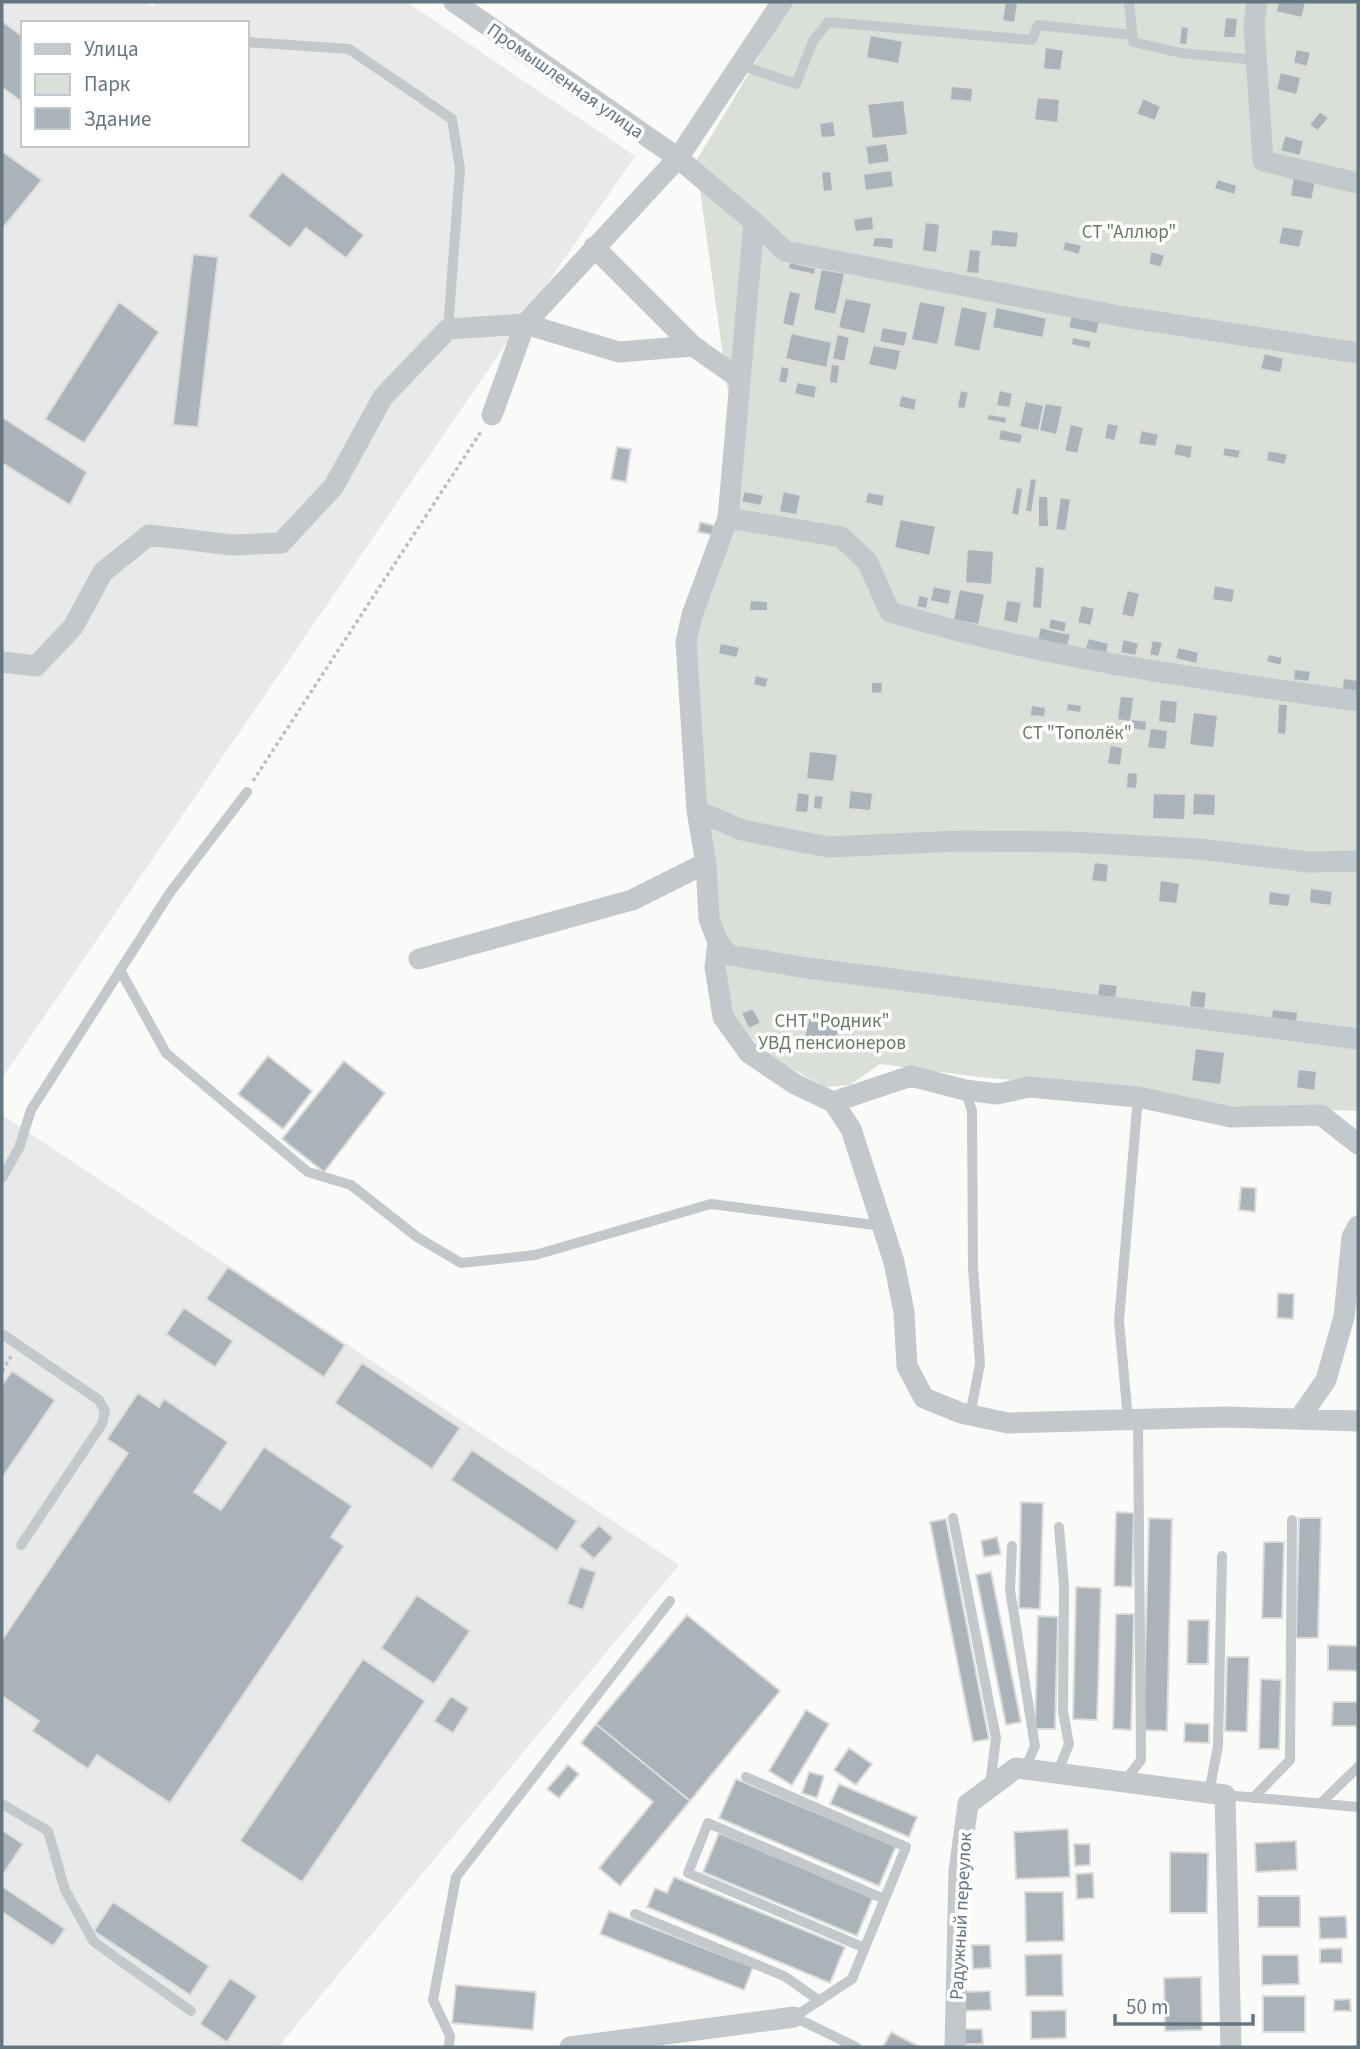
<svg xmlns="http://www.w3.org/2000/svg" width="1360" height="2049" font-family="'Source Sans 3',sans-serif">
  <style>
    .built { fill: #e8e9e9; fill-rule: evenodd }
    .green { fill: #dadfd7 }
    .building { fill: #aab3b9; stroke: #dcdcda; stroke-width: 2 }
    .lines { fill: none; stroke-linecap: round; stroke-linejoin: round }
    .path { stroke: #bbbfc2; stroke-width: 3.5; stroke-dasharray: 3.5 3.5; stroke-linecap: butt }
    .lane { stroke: #c3c8cc; stroke-width: 10 }
    .street { stroke: #c3c8cc; stroke-width: 21 }
    .labels { text-anchor: middle; stroke-width: 7; stroke-linejoin: round; paint-order: stroke }
    .street-label { font-size: 19px; fill: #657683; stroke: #fff }
    .park-label { font-size: 19px; fill: #687a64; stroke: #fff }
  </style>
  <rect width="100%" height="100%" fill="#fafaf8"/>
  <path class="built" d="M 2,2 L 145,2 L 153,7 L 157,2 L 407,2 L 635,156 L 2,1078 ZM 23,23 L 247,23 L 247,145 L 23,145 Z
    M 2,1115 L 679,1565 L 278,2047 L 10,2047 L 2,2042 Z"/>
  <path class="green" d="M 792,2 L 1358,2 L 1358,1111 L 1227,1106 L 1131,1091 L 979,1077 L 880,1064 L 850,1085 L 826,1087 L 766,1055 L 734,1016 L 721,964 L 691,663 L 746,396 L 728,392 L 696,161 Z"/>
  <path class="building" d="M 1005,2 L 1018,3 L 1015,23 L 1002,21 Z
    M 1278,2 L 1306,2 L 1302,18 L 1276,12 Z
    M 1225,17 L 1238,18 L 1236,38 L 1223,38 Z
    M 2,21 L 23,37 L 23,103 L 2,87 Z
    M 1181,26 L 1189,27 L 1187,45 L 1179,44 Z
    M 870,35 L 903,41 L 899,64 L 866,58 Z
    M 1045,47 L 1064,50 L 1061,71 L 1043,69 Z
    M 1296,49 L 1311,52 L 1307,67 L 1293,63 Z
    M 1280,72 L 1301,77 L 1297,95 L 1276,90 Z
    M 951,86 L 973,88 L 972,102 L 950,100 Z
    M 1037,97 L 1060,99 L 1058,123 L 1034,120 Z
    M 1143,98 L 1161,106 L 1155,121 L 1136,114 Z
    M 904,100 L 908,135 L 872,139 L 867,104 Z
    M 1320,111 L 1329,118 L 1318,131 L 1309,125 Z
    M 834,121 L 836,137 L 821,138 L 819,123 Z
    M 1285,135 L 1304,141 L 1300,156 L 1280,151 Z
    M 887,143 L 890,162 L 868,165 L 865,146 Z
    M 2,151 L 42,180 L 2,229 Z
    M 892,170 L 894,187 L 865,191 L 863,174 Z
    M 831,171 L 833,191 L 823,192 L 821,172 Z
    M 282,172 L 364,235 L 346,258 L 306,228 L 290,248 L 248,216 Z
    M 1293,177 L 1316,181 L 1312,200 L 1290,196 Z
    M 1217,179 L 1237,185 L 1235,195 L 1214,189 Z
    M 873,216 L 874,230 L 855,232 L 853,219 Z
    M 925,222 L 940,224 L 937,253 L 922,251 Z
    M 1282,226 L 1304,230 L 1300,248 L 1278,244 Z
    M 992,229 L 1019,232 L 1017,248 L 990,246 Z
    M 874,237 L 894,238 L 893,249 L 872,247 Z
    M 1065,241 L 1082,245 L 1079,255 L 1062,250 Z
    M 969,249 L 981,250 L 979,274 L 966,273 Z
    M 1151,251 L 1165,255 L 1161,268 L 1148,264 Z
    M 193,254 L 218,257 L 198,427 L 173,425 Z
    M 789,262 L 816,268 L 815,275 L 788,269 Z
    M 821,269 L 845,273 L 836,315 L 813,310 Z
    M 789,291 L 801,293 L 794,327 L 782,324 Z
    M 845,298 L 872,303 L 865,334 L 838,328 Z
    M 919,301 L 946,306 L 938,345 L 911,340 Z
    M 119,302 L 159,332 L 84,443 L 45,419 Z
    M 961,306 L 988,312 L 980,352 L 953,346 Z
    M 996,307 L 1047,318 L 1043,338 L 992,328 Z
    M 1071,315 L 1100,321 L 1097,334 L 1068,328 Z
    M 882,327 L 908,332 L 905,347 L 879,342 Z
    M 791,333 L 832,342 L 827,368 L 785,359 Z
    M 837,334 L 850,337 L 845,362 L 832,359 Z
    M 1072,337 L 1092,341 L 1090,349 L 1071,345 Z
    M 873,345 L 901,350 L 897,371 L 868,365 Z
    M 1264,353 L 1284,358 L 1281,373 L 1260,369 Z
    M 831,364 L 840,365 L 838,384 L 829,383 Z
    M 781,366 L 790,368 L 787,384 L 778,382 Z
    M 797,382 L 817,386 L 815,399 L 794,394 Z
    M 960,390 L 969,392 L 965,409 L 957,408 Z
    M 999,390 L 1013,393 L 1010,408 L 996,406 Z
    M 901,395 L 917,399 L 915,411 L 898,407 Z
    M 1025,401 L 1044,405 L 1039,431 L 1019,427 Z
    M 1045,403 L 1063,406 L 1057,435 L 1039,431 Z
    M 988,414 L 1007,417 L 1006,424 L 986,420 Z
    M 2,417 L 87,472 L 70,505 L 2,463 Z
    M 1107,423 L 1119,425 L 1115,441 L 1104,439 Z
    M 1070,424 L 1084,427 L 1078,454 L 1064,451 Z
    M 1000,429 L 1023,434 L 1021,444 L 998,440 Z
    M 1141,430 L 1159,434 L 1156,447 L 1138,444 Z
    M 1176,443 L 1193,446 L 1191,459 L 1173,455 Z
    M 617,447 L 631,449 L 626,482 L 611,479 Z
    M 1224,447 L 1241,450 L 1239,459 L 1222,456 Z
    M 1268,450 L 1288,454 L 1285,465 L 1266,461 Z
    M 1030,478 L 1037,479 L 1032,513 L 1025,511 Z
    M 1016,487 L 1023,488 L 1019,516 L 1011,514 Z
    M 744,491 L 764,495 L 761,506 L 741,502 Z
    M 783,491 L 801,495 L 797,515 L 779,512 Z
    M 867,492 L 885,495 L 883,507 L 865,503 Z
    M 1038,496 L 1048,496 L 1049,527 L 1038,527 Z
    M 1060,497 L 1071,499 L 1066,531 L 1055,530 Z
    M 900,519 L 936,526 L 930,556 L 894,548 Z
    M 700,522 L 715,526 L 713,535 L 698,532 Z
    M 967,549 L 994,551 L 992,585 L 965,583 Z
    M 1035,566 L 1045,567 L 1042,609 L 1032,608 Z
    M 1214,585 L 1235,589 L 1233,603 L 1212,600 Z
    M 933,586 L 952,590 L 949,605 L 930,601 Z
    M 959,589 L 985,594 L 979,625 L 953,620 Z
    M 1127,590 L 1140,593 L 1134,618 L 1121,615 Z
    M 919,595 L 929,597 L 927,609 L 916,607 Z
    M 750,600 L 768,601 L 768,611 L 749,611 Z
    M 1006,600 L 1022,602 L 1018,624 L 1003,621 Z
    M 1081,605 L 1095,608 L 1091,626 L 1077,623 Z
    M 1050,618 L 1067,622 L 1065,633 L 1048,629 Z
    M 1040,627 L 1071,634 L 1067,649 L 1037,642 Z
    M 1088,638 L 1109,643 L 1107,654 L 1085,649 Z
    M 1123,639 L 1139,643 L 1136,656 L 1120,653 Z
    M 1152,640 L 1163,642 L 1159,657 L 1149,655 Z
    M 720,643 L 740,647 L 737,658 L 718,654 Z
    M 1178,647 L 1199,652 L 1197,664 L 1175,659 Z
    M 1268,654 L 1283,657 L 1281,666 L 1266,662 Z
    M 1294,669 L 1311,671 L 1309,682 L 1293,680 Z
    M 755,675 L 769,678 L 766,688 L 753,685 Z
    M 1343,678 L 1358,680 L 1358,692 L 1342,690 Z
    M 871,682 L 883,682 L 882,694 L 871,693 Z
    M 1120,696 L 1134,697 L 1131,722 L 1117,720 Z
    M 1160,699 L 1178,701 L 1176,724 L 1158,722 Z
    M 1067,703 L 1082,705 L 1081,713 L 1066,711 Z
    M 1278,704 L 1288,704 L 1286,735 L 1277,734 Z
    M 1031,705 L 1046,707 L 1045,717 L 1030,716 Z
    M 1193,712 L 1218,715 L 1214,748 L 1189,745 Z
    M 1131,719 L 1147,721 L 1146,731 L 1130,729 Z
    M 1150,728 L 1168,730 L 1166,750 L 1147,748 Z
    M 1110,745 L 1123,747 L 1121,766 L 1107,764 Z
    M 809,751 L 838,754 L 834,782 L 806,779 Z
    M 1127,772 L 1138,773 L 1137,789 L 1126,788 Z
    M 850,790 L 873,793 L 871,811 L 848,809 Z
    M 797,792 L 810,794 L 808,813 L 795,812 Z
    M 1153,793 L 1186,794 L 1185,820 L 1152,819 Z
    M 1193,793 L 1216,794 L 1215,816 L 1192,815 Z
    M 814,795 L 824,796 L 822,810 L 813,809 Z
    M 1094,862 L 1109,864 L 1107,883 L 1091,881 Z
    M 1160,880 L 1180,883 L 1177,904 L 1158,902 Z
    M 1310,888 L 1333,891 L 1331,906 L 1309,903 Z
    M 1269,891 L 1291,894 L 1289,907 L 1268,905 Z
    M 1099,983 L 1118,985 L 1116,998 L 1097,996 Z
    M 1191,990 L 1207,992 L 1205,1009 L 1189,1007 Z
    M 753,1008 L 761,1023 L 749,1029 L 741,1013 Z
    M 811,1008 L 843,1015 L 834,1050 L 803,1043 Z
    M 1272,1009 L 1298,1012 L 1297,1023 L 1271,1020 Z
    M 841,1039 L 862,1043 L 859,1054 L 838,1049 Z
    M 1195,1048 L 1225,1052 L 1221,1085 L 1191,1081 Z
    M 268,1056 L 312,1091 L 283,1129 L 238,1094 Z
    M 344,1061 L 385,1093 L 324,1172 L 282,1139 Z
    M 1298,1069 L 1317,1071 L 1315,1091 L 1296,1088 Z
    M 1241,1187 L 1256,1188 L 1255,1212 L 1239,1210 Z
    M 228,1267 L 345,1345 L 324,1377 L 206,1299 Z
    M 1278,1293 L 1294,1294 L 1293,1319 L 1277,1318 Z
    M 184,1308 L 233,1341 L 215,1367 L 166,1334 Z
    M 362,1363 L 460,1428 L 432,1469 L 335,1403 Z
    M 12,1371 L 55,1400 L 2,1478 L 2,1385 Z
    M 138,1393 L 159,1407 L 164,1399 L 228,1442 L 194,1492 L 221,1510 L 264,1447 L 352,1506 L 331,1537 L 344,1546 L 170,1803 L 97,1755 L 88,1769 L 32,1731 L 39,1721 L 2,1696 L 2,1640 L 128,1453 L 107,1439 Z
    M 472,1450 L 577,1521 L 557,1551 L 451,1480 Z
    M 1021,1502 L 1043,1503 L 1040,1609 L 1019,1608 Z
    M 1116,1512 L 1134,1513 L 1132,1587 L 1114,1586 Z
    M 1149,1518 L 1172,1519 L 1167,1731 L 1143,1730 Z
    M 1299,1518 L 1321,1518 L 1318,1638 L 1296,1638 Z
    M 946,1519 L 989,1739 L 973,1742 L 930,1522 Z
    M 599,1525 L 613,1538 L 594,1559 L 579,1546 Z
    M 997,1537 L 1001,1554 L 984,1557 L 981,1541 Z
    M 1264,1542 L 1284,1542 L 1282,1618 L 1262,1618 Z
    M 580,1567 L 596,1572 L 583,1610 L 567,1604 Z
    M 991,1572 L 1021,1722 L 1006,1725 L 976,1575 Z
    M 1076,1587 L 1101,1588 L 1097,1720 L 1073,1719 Z
    M 417,1595 L 470,1631 L 434,1684 L 381,1648 Z
    M 1116,1614 L 1134,1614 L 1131,1730 L 1113,1729 Z
    M 687,1615 L 780,1691 L 690,1801 L 596,1724 Z
    M 1038,1616 L 1058,1617 L 1055,1729 L 1035,1729 Z
    M 1188,1620 L 1209,1620 L 1208,1664 L 1187,1664 Z
    M 1328,1645 L 1358,1646 L 1358,1671 L 1328,1670 Z
    M 1227,1657 L 1249,1657 L 1247,1732 L 1225,1731 Z
    M 363,1659 L 425,1701 L 302,1882 L 240,1841 Z
    M 1261,1679 L 1281,1680 L 1279,1749 L 1259,1749 Z
    M 451,1696 L 469,1708 L 453,1733 L 434,1721 Z
    M 1333,1702 L 1358,1702 L 1357,1726 L 1332,1726 Z
    M 806,1710 L 829,1724 L 792,1785 L 769,1771 Z
    M 1185,1723 L 1209,1724 L 1209,1743 L 1184,1742 Z
    M 596,1724 L 690,1801 L 620,1886 L 599,1868 L 653,1802 L 581,1743 Z
    M 849,1748 L 872,1764 L 856,1785 L 834,1770 Z
    M 568,1765 L 579,1774 L 559,1798 L 547,1789 Z
    M 809,1772 L 824,1776 L 817,1798 L 802,1793 Z
    M 736,1779 L 896,1846 L 879,1886 L 719,1818 Z
    M 839,1784 L 917,1817 L 909,1837 L 830,1804 Z
    M 1068,1829 L 1070,1877 L 1016,1879 L 1014,1832 Z
    M 2,1830 L 23,1844 L 2,1876 Z
    M 719,1833 L 873,1897 L 857,1936 L 703,1872 Z
    M 1296,1841 L 1297,1870 L 1256,1872 L 1255,1843 Z
    M 1074,1844 L 1090,1844 L 1090,1865 L 1075,1866 Z
    M 1170,1852 L 1208,1853 L 1207,1913 L 1170,1913 Z
    M 1093,1873 L 1094,1898 L 1077,1899 L 1076,1874 Z
    M 674,1877 L 845,1947 L 830,1983 L 647,1907 L 655,1888 L 667,1893 Z
    M 2,1886 L 65,1929 L 53,1946 L 2,1912 Z
    M 1025,1892 L 1063,1892 L 1064,1941 L 1026,1942 Z
    M 1258,1896 L 1300,1896 L 1300,1927 L 1258,1927 Z
    M 113,1902 L 209,1966 L 190,1995 L 94,1931 Z
    M 609,1911 L 753,1967 L 744,1990 L 600,1934 Z
    M 1346,1916 L 1347,1938 L 1320,1939 L 1319,1917 Z
    M 972,1945 L 990,1945 L 991,1968 L 973,1969 Z
    M 1342,1948 L 1342,1963 L 1320,1963 L 1320,1949 Z
    M 1062,1954 L 1063,1996 L 1026,1996 L 1025,1955 Z
    M 1262,1955 L 1298,1955 L 1299,1984 L 1262,1985 Z
    M 1201,1977 L 1202,2030 L 1165,2031 L 1164,1978 Z
    M 230,1978 L 257,1996 L 227,2042 L 200,2024 Z
    M 456,1985 L 536,1992 L 533,2030 L 452,2023 Z
    M 990,1991 L 991,2010 L 964,2011 L 963,1992 Z
    M 1263,1996 L 1305,1996 L 1305,2032 L 1263,2032 Z
    M 1350,1999 L 1351,2011 L 1334,2011 L 1334,2000 Z
    M 1066,2010 L 1066,2038 L 1031,2039 L 1031,2011 Z
    M 964,2029 L 982,2029 L 983,2044 L 965,2044 Z
    M 891,2032 L 920,2047 L 883,2047 Z"/>
  <g class="lines">
    <path class="path" d="M 253,781 L 482,430
      M 2,1371 L 12,1355"/>
    <path class="lane" d="M 1129,2 L 1133,42 L 1181,53 L 1256,60
      M 247,42 L 349,49 L 452,119 L 460,169 L 448,329
      M 740,65 L 796,84 L 813,41 L 828,22 L 1032,40 L 1038,25 L 1132,35
      M 120,970 L 166,1053 L 308,1172 L 351,1185 L 417,1237 L 461,1263 L 535,1255 L 711,1204 L 882,1226
      M 965,1090 L 972,1111 L 973,1268 L 980,1364 L 970,1415
      M 2,1178 L 19,1148 L 31,1110 L 169,894 L 247,792
      M 2,1334 L 99,1400 L 105,1411 L 102,1424 L 21,1545
      M 1128,1419 L 1119,1321 L 1138,1097
      M 953,1518 L 996,1738 L 990,1785
      M 1012,1546 L 1010,1590 L 1035,1746 L 1025,1769
      M 1057,1774 L 1069,1744 L 1063,1712 L 1064,1586 L 1059,1527
      M 746,1777 L 906,1847 L 852,1979 L 794,2017
      M 1123,1783 L 1141,1760 L 1138,1419
      M 1209,1793 L 1218,1746 L 1222,1556
      M 1225,1795 L 1358,1807
      M 1253,1798 L 1290,1760 L 1292,1520
      M 1321,1803 L 1358,1767
      M 2,1804 L 48,1831 L 65,1890 L 94,1942 L 191,2011
      M 635,1914 L 784,1976 L 820,2001
      M 865,1948 L 688,1873 L 708,1823 L 884,1899
      M 794,2017 L 856,2047
      M 449,2047 L 450,2036 L 433,2000 L 456,1877 L 670,1601"/>
    <path class="street" d="M 454,2 L 678,158 L 754,222 L 728,518 L 692,615 L 686,642 L 697,811 L 706,863 L 709,919 L 718,942 L 715,967 L 723,1017 L 749,1053 L 795,1084 L 833,1102 L 851,1129 L 894,1262 L 904,1312 L 907,1366 L 924,1398 L 961,1413 L 1008,1423 L 1226,1417 L 1358,1421
      M 1257,2 L 1254,24 L 1263,161 L 1358,183
      M 754,222 L 785,251 L 1119,316 L 1358,353
      M 594,247 L 693,346
      M 492,415 L 525,324 L 619,352 L 693,346 L 740,379
      M 728,518 L 841,537 L 867,561 L 890,612 C 1043,658 1200,679 1358,701
      M 2,662 L 36,666 L 73,627 L 103,572 L 149,535 L 232,545 L 281,543 L 334,486 L 383,397 L 448,329 L 525,324 L 678,158 L 782,2
      M 697,811 L 742,830 L 828,847 L 960,841 L 1071,842 L 1199,849 L 1309,862 L 1358,861
      M 718,942 L 729,955 L 807,968 L 1358,1039
      M 419,959 L 632,900 L 706,863
      M 833,1102 L 911,1076 L 965,1090 L 997,1094 L 1029,1087 L 1138,1097 L 1231,1117 L 1321,1115 L 1358,1144
      M 1299,1419 L 1326,1380 L 1344,1317 L 1352,1237 L 1358,1226
      M 570,2047 L 794,2017
      M 955,2047 L 959,1871 L 968,1804 L 1016,1768 L 1225,1795 L 1231,2047"/>
  </g>
  <g class="labels">
    <g class="street-label">
      <text transform="translate(566 80) rotate(35)" y="7">Промышленная улица</text>
      <text transform="translate(960 1916) rotate(-87)" y="7">Радужный переулок</text>
    </g>
    <g class="park-label">
      <text x="1129" y="238">СТ "Аллюр"</text>
      <text x="1077" y="739">СТ "Тополёк"</text>
      <text x="832" y="1027">СНТ "Родник"<tspan x="832" dy="22">УВД пенсионеров</tspan></text>
    </g>
  </g>
  <rect width="1360" height="2049" fill="none" stroke="#657683" stroke-width="7"/>
  <rect x="21" y="21" width="228" height="126" fill="#ffffff" stroke="#c1c8cd" stroke-width="2"/>
  <rect x="35" y="44" width="35" height="10" fill="#c3c8cc" stroke="#c1c8cd" stroke-width="2"/>
  <text x="84" y="56" font-size="21" fill="#657683">Улица</text>
  <rect x="35" y="74" width="35" height="21" fill="#dadfd7" stroke="#c1c8cd" stroke-width="2"/>
  <text x="84" y="91" font-size="21" fill="#657683">Парк</text>
  <rect x="35" y="108" width="35" height="21" fill="#aab3b9" stroke="#c1c8cd" stroke-width="2"/>
  <text x="84" y="126" font-size="21" fill="#657683">Здание</text>
  <path d="M1115 2014v10h138v-10" fill="none" stroke="#657683" stroke-width="3.5"/>
  <text x="1126" y="2014" font-size="21" fill="#657683" stroke="#ffffff" stroke-width="5" paint-order="stroke">50 m</text>
</svg>
